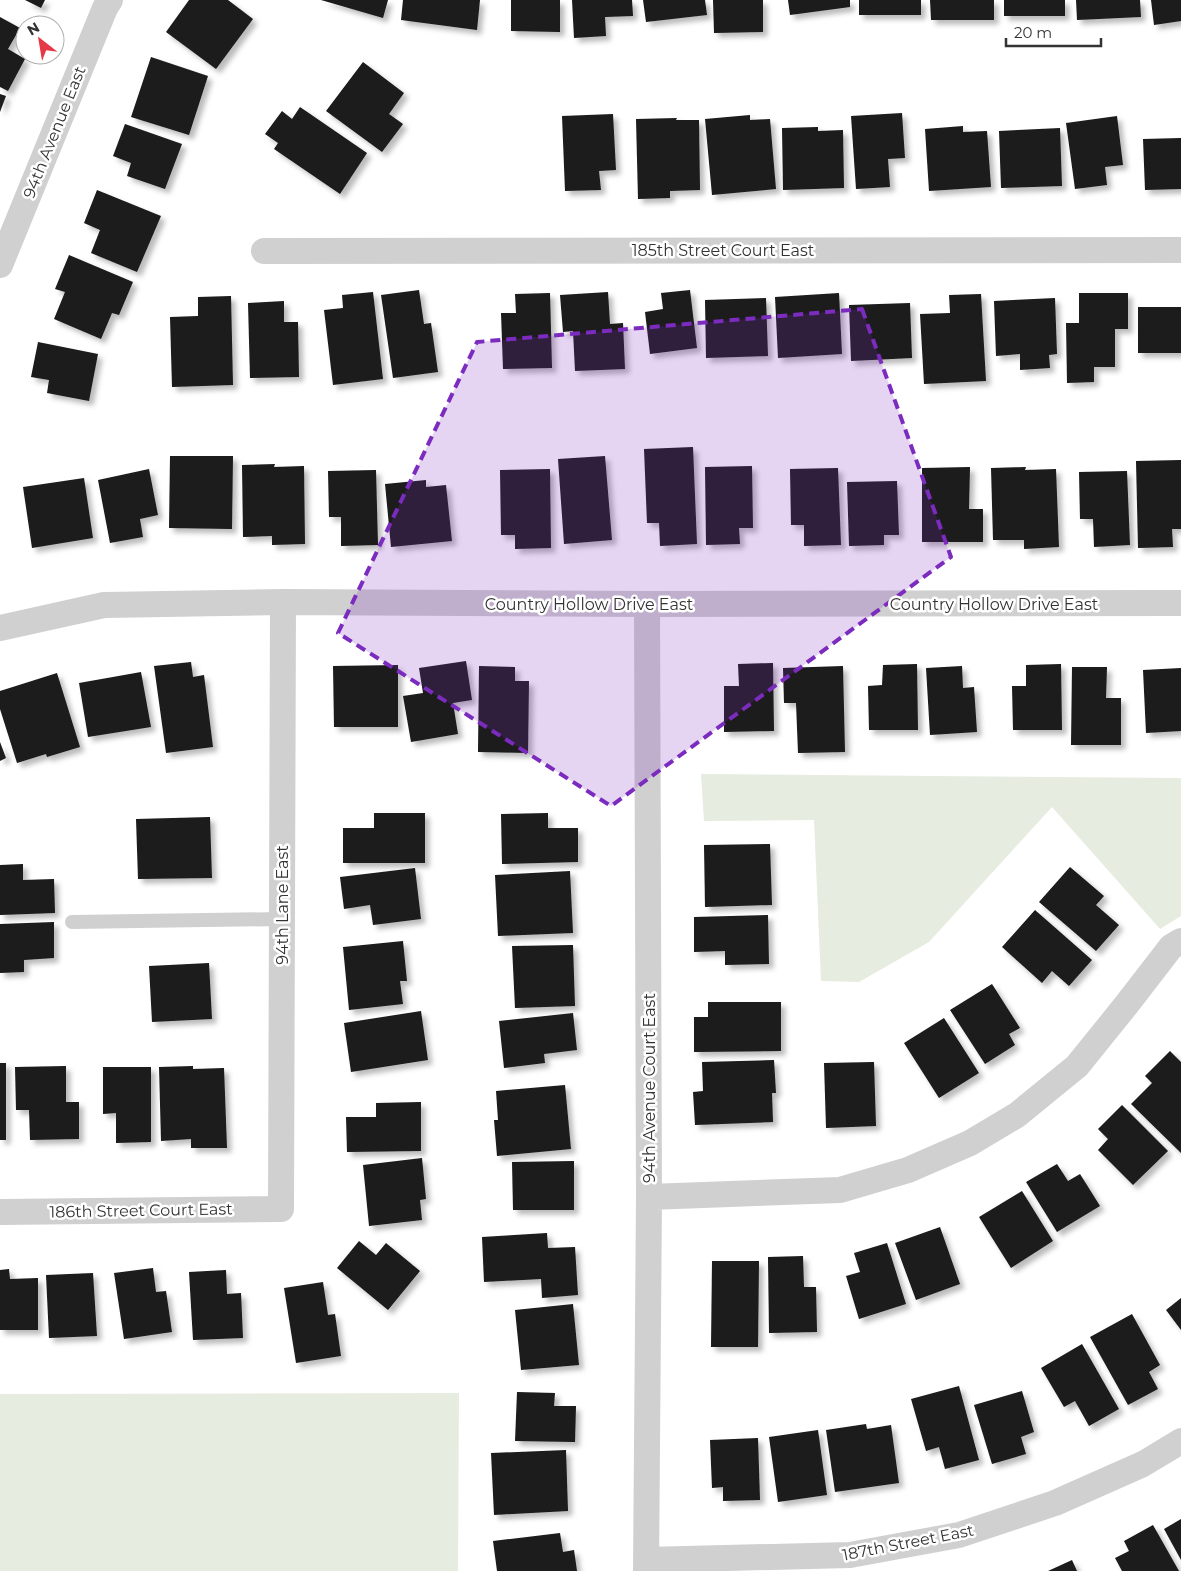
<svg xmlns="http://www.w3.org/2000/svg" width="1181" height="1571" font-family="Montserrat,sans-serif">
  <style>
    .green { fill: #e6ecdf }
    .building { fill: #1a1a1a; filter: url(#shadow) }
    .lines { fill: none; stroke-linecap: round; stroke-linejoin: round }
    .lane { stroke: #d0d0d0; stroke-width: 14 }
    .street { stroke: #d0d0d0; stroke-width: 26 }
    .marked { fill: #7b2cbf; fill-opacity: 0.2; stroke: #7b2cbf; stroke-width: 4; stroke-dasharray: 10 6; stroke-linejoin: round }
    .labels { text-anchor: middle; stroke-width: 5; stroke-linejoin: round; paint-order: stroke }
    .street-label { font-size: 16px; fill: #333; stroke: #fff }
  </style>
  <defs>
    <filter id="shadow"><feDropShadow dx="4.5" dy="4.5" stdDeviation="2.5" flood-color="#0004"/></filter>
  </defs>
  <rect width="100%" height="100%" fill="#fff"/>
  <path class="green" d="M 701,774 L 1181,778 L 1181,916 L 1160,929 L 1052,807 L 929,942 L 859,982 L 821,981 L 814,820 L 704,821 Z
    M 459,1393 L 458,1571 L 0,1571 L 0,1394 Z"/>
  <path class="building" d="M 25,0 L 45,0 L 41,8 Z
    M 189,0 L 228,0 L 253,19 L 216,69 L 166,32 Z
    M 321,0 L 388,0 L 383,18 Z
    M 403,0 L 480,0 L 477,30 L 401,20 Z
    M 511,0 L 560,0 L 560,32 L 511,31 Z
    M 572,0 L 632,0 L 633,16 L 605,17 L 606,36 L 574,38 Z
    M 643,0 L 705,0 L 707,15 L 646,22 Z
    M 713,0 L 763,0 L 763,32 L 714,33 Z
    M 788,0 L 850,0 L 850,7 L 790,15 Z
    M 859,0 L 921,0 L 921,15 L 859,15 Z
    M 930,0 L 994,0 L 994,20 L 931,20 Z
    M 1004,0 L 1065,0 L 1065,16 L 1004,16 Z
    M 1076,0 L 1140,0 L 1141,17 L 1077,20 Z
    M 1151,0 L 1181,0 L 1181,21 L 1154,25 Z
    M 0,17 L 20,28 L 8,49 L 25,59 L 8,91 L 0,87 Z
    M 151,57 L 208,76 L 189,135 L 131,117 Z
    M 363,62 L 404,93 L 389,114 L 403,124 L 382,152 L 326,111 Z
    M 0,94 L 6,96 L 0,112 Z
    M 300,107 L 367,153 L 340,194 L 274,149 L 278,143 L 265,134 L 282,111 L 292,119 Z
    M 902,113 L 905,158 L 888,159 L 890,187 L 856,189 L 851,116 Z
    M 613,114 L 616,170 L 599,171 L 601,190 L 565,191 L 562,116 Z
    M 750,115 L 750,120 L 770,119 L 776,189 L 712,195 L 705,119 Z
    M 1117,116 L 1123,165 L 1105,167 L 1107,185 L 1075,189 L 1066,123 Z
    M 677,118 L 676,120 L 699,120 L 700,190 L 670,191 L 670,198 L 638,199 L 636,119 Z
    M 125,124 L 182,144 L 165,189 L 127,176 L 131,163 L 113,156 Z
    M 963,126 L 963,132 L 987,131 L 991,187 L 929,191 L 925,129 Z
    M 818,127 L 818,131 L 843,130 L 844,188 L 783,190 L 782,128 Z
    M 1060,128 L 1062,186 L 1001,188 L 999,131 Z
    M 1181,138 L 1181,189 L 1145,190 L 1143,139 Z
    M 97,190 L 161,216 L 137,272 L 91,253 L 100,230 L 84,223 Z
    M 69,255 L 133,282 L 119,315 L 112,313 L 101,339 L 54,319 L 65,292 L 55,289 Z
    M 419,290 L 424,324 L 431,323 L 438,372 L 393,378 L 381,295 Z
    M 690,290 L 697,348 L 650,354 L 645,312 L 663,309 L 661,293 Z
    M 373,292 L 383,379 L 333,385 L 324,310 L 343,308 L 342,295 Z
    M 608,292 L 610,324 L 623,323 L 625,369 L 575,371 L 573,331 L 563,332 L 560,295 Z
    M 550,293 L 552,368 L 503,369 L 501,313 L 516,313 L 515,294 Z
    M 839,293 L 842,354 L 778,358 L 775,297 Z
    M 1079,293 L 1128,293 L 1128,329 L 1115,329 L 1115,367 L 1094,367 L 1094,382 L 1067,383 L 1066,323 L 1079,323 Z
    M 981,294 L 986,381 L 924,384 L 920,314 L 950,313 L 949,295 Z
    M 231,296 L 233,385 L 172,387 L 170,317 L 198,316 L 198,297 Z
    M 766,298 L 768,356 L 706,358 L 705,300 Z
    M 1055,298 L 1057,354 L 1049,355 L 1050,368 L 1020,370 L 1020,354 L 996,356 L 994,301 Z
    M 284,301 L 284,322 L 298,322 L 299,377 L 250,378 L 248,303 Z
    M 910,303 L 912,358 L 851,361 L 849,305 Z
    M 1138,307 L 1181,307 L 1181,353 L 1138,353 Z
    M 38,342 L 98,354 L 89,401 L 47,393 L 49,380 L 31,377 Z
    M 693,447 L 697,544 L 660,546 L 659,523 L 647,523 L 644,449 Z
    M 170,456 L 233,456 L 232,529 L 169,528 Z
    M 605,456 L 612,540 L 564,544 L 558,459 Z
    M 1181,460 L 1181,529 L 1172,529 L 1173,547 L 1138,548 L 1136,461 Z
    M 275,464 L 274,467 L 304,466 L 305,544 L 272,545 L 272,536 L 243,537 L 242,465 Z
    M 752,466 L 753,528 L 739,528 L 740,544 L 706,545 L 705,467 Z
    M 970,467 L 969,509 L 983,509 L 983,542 L 922,542 L 922,468 Z
    M 1026,467 L 1025,470 L 1056,469 L 1059,547 L 1024,549 L 1024,540 L 993,540 L 991,468 Z
    M 838,468 L 841,545 L 804,546 L 804,525 L 791,525 L 790,469 Z
    M 149,469 L 158,515 L 140,519 L 143,537 L 110,543 L 98,480 Z
    M 550,469 L 551,548 L 515,549 L 515,535 L 501,535 L 500,470 Z
    M 376,470 L 378,545 L 341,546 L 341,517 L 329,517 L 328,471 Z
    M 1127,471 L 1130,545 L 1094,547 L 1093,519 L 1080,519 L 1079,472 Z
    M 84,478 L 93,538 L 32,548 L 23,487 Z
    M 426,480 L 426,487 L 446,485 L 452,541 L 391,547 L 385,484 Z
    M 897,481 L 899,535 L 884,535 L 884,545 L 849,546 L 847,482 Z
    M 466,661 L 472,700 L 453,703 L 458,734 L 411,742 L 403,696 L 423,693 L 419,668 Z
    M 191,662 L 193,677 L 204,675 L 213,747 L 166,753 L 154,666 Z
    M 773,663 L 774,731 L 724,732 L 724,686 L 739,686 L 738,664 Z
    M 917,664 L 918,730 L 869,730 L 868,686 L 882,685 L 883,665 Z
    M 1061,664 L 1062,730 L 1013,730 L 1012,686 L 1026,686 L 1026,665 Z
    M 398,665 L 398,727 L 334,727 L 333,666 Z
    M 479,666 L 515,667 L 515,681 L 529,681 L 528,753 L 478,752 Z
    M 843,666 L 845,752 L 798,753 L 796,703 L 784,703 L 783,668 Z
    M 962,666 L 963,688 L 974,687 L 977,732 L 930,735 L 926,668 Z
    M 1072,667 L 1107,667 L 1106,698 L 1121,698 L 1121,745 L 1071,745 Z
    M 1181,668 L 1181,731 L 1146,733 L 1143,670 Z
    M 141,672 L 151,727 L 88,737 L 79,683 Z
    M 57,673 L 80,747 L 47,757 L 46,754 L 17,763 L 0,709 L 0,691 Z
    M 0,742 L 6,758 L 0,761 Z
    M 374,813 L 425,813 L 425,863 L 343,863 L 343,828 L 374,828 Z
    M 548,813 L 548,828 L 578,828 L 578,862 L 502,864 L 501,814 Z
    M 210,817 L 212,878 L 138,879 L 136,819 Z
    M 770,844 L 772,905 L 705,907 L 704,845 Z
    M 23,864 L 23,880 L 54,879 L 55,913 L 0,915 L 0,865 Z
    M 1070,867 L 1104,896 L 1096,905 L 1119,925 L 1096,951 L 1039,902 Z
    M 415,868 L 421,919 L 373,925 L 370,905 L 344,909 L 340,877 Z
    M 570,871 L 573,933 L 498,936 L 495,875 Z
    M 1035,910 L 1092,960 L 1069,986 L 1052,971 L 1042,983 L 1002,947 Z
    M 768,915 L 769,964 L 725,965 L 725,951 L 694,952 L 694,917 Z
    M 54,922 L 54,958 L 24,960 L 24,972 L 0,973 L 0,924 Z
    M 403,941 L 407,981 L 400,981 L 403,1004 L 349,1010 L 343,947 Z
    M 573,945 L 575,1006 L 515,1008 L 512,946 Z
    M 209,963 L 212,1019 L 152,1022 L 149,966 Z
    M 992,984 L 1020,1028 L 1009,1034 L 1015,1045 L 985,1064 L 950,1010 Z
    M 708,1002 L 781,1002 L 781,1051 L 694,1052 L 694,1017 L 708,1017 Z
    M 421,1011 L 428,1060 L 351,1072 L 344,1023 Z
    M 573,1013 L 577,1050 L 544,1054 L 545,1063 L 504,1068 L 499,1021 Z
    M 944,1018 L 979,1073 L 939,1098 L 904,1043 Z
    M 1170,1051 L 1181,1062 L 1181,1153 L 1131,1104 L 1152,1083 L 1145,1076 Z
    M 774,1060 L 776,1093 L 772,1093 L 773,1122 L 695,1125 L 693,1092 L 703,1091 L 702,1062 Z
    M 874,1062 L 876,1126 L 826,1128 L 824,1063 Z
    M 0,1063 L 6,1063 L 6,1140 L 0,1140 Z
    M 66,1066 L 66,1102 L 79,1102 L 79,1139 L 30,1140 L 29,1110 L 16,1110 L 15,1067 Z
    M 193,1066 L 193,1069 L 224,1068 L 227,1148 L 191,1148 L 191,1139 L 161,1141 L 159,1067 Z
    M 103,1067 L 151,1067 L 151,1142 L 116,1143 L 116,1113 L 103,1114 Z
    M 565,1085 L 571,1149 L 497,1156 L 494,1120 L 498,1120 L 496,1091 Z
    M 421,1102 L 421,1151 L 347,1152 L 346,1117 L 376,1117 L 376,1103 Z
    M 1122,1105 L 1168,1151 L 1133,1185 L 1098,1150 L 1108,1139 L 1098,1129 Z
    M 422,1158 L 426,1199 L 420,1200 L 422,1220 L 369,1226 L 363,1165 Z
    M 574,1161 L 574,1210 L 513,1210 L 512,1162 Z
    M 1057,1164 L 1068,1181 L 1080,1174 L 1100,1206 L 1057,1232 L 1026,1182 Z
    M 1022,1191 L 1053,1241 L 1011,1268 L 979,1217 Z
    M 940,1227 L 960,1284 L 916,1300 L 895,1243 Z
    M 547,1233 L 548,1248 L 575,1247 L 578,1295 L 542,1298 L 541,1279 L 484,1282 L 482,1237 Z
    M 359,1241 L 376,1255 L 386,1243 L 420,1271 L 388,1310 L 337,1268 Z
    M 887,1243 L 906,1304 L 859,1319 L 846,1276 L 860,1272 L 854,1253 Z
    M 803,1256 L 804,1287 L 816,1287 L 817,1332 L 769,1333 L 768,1257 Z
    M 712,1261 L 759,1261 L 758,1347 L 711,1347 Z
    M 153,1268 L 156,1292 L 166,1291 L 172,1332 L 124,1339 L 114,1273 Z
    M 9,1269 L 10,1279 L 38,1278 L 38,1330 L 0,1330 L 0,1270 Z
    M 226,1270 L 227,1294 L 241,1293 L 243,1338 L 193,1340 L 189,1272 Z
    M 93,1273 L 97,1336 L 49,1338 L 46,1275 Z
    M 323,1282 L 328,1315 L 335,1314 L 341,1356 L 296,1363 L 284,1288 Z
    M 1181,1298 L 1181,1330 L 1166,1310 Z
    M 573,1304 L 579,1365 L 521,1370 L 515,1310 Z
    M 1132,1314 L 1160,1365 L 1149,1372 L 1158,1389 L 1128,1405 L 1090,1337 Z
    M 1082,1344 L 1119,1409 L 1089,1426 L 1075,1401 L 1064,1407 L 1041,1368 Z
    M 959,1386 L 979,1460 L 945,1469 L 939,1447 L 926,1451 L 911,1399 Z
    M 1022,1391 L 1034,1432 L 1021,1437 L 1026,1454 L 992,1464 L 974,1405 Z
    M 517,1392 L 555,1393 L 554,1406 L 576,1406 L 575,1442 L 515,1441 Z
    M 866,1424 L 867,1429 L 891,1425 L 899,1483 L 835,1492 L 826,1430 Z
    M 818,1430 L 827,1495 L 778,1502 L 769,1437 Z
    M 758,1438 L 760,1500 L 723,1501 L 723,1487 L 712,1488 L 710,1440 Z
    M 566,1450 L 568,1511 L 494,1515 L 491,1453 Z
    M 1181,1519 L 1181,1560 L 1164,1529 Z
    M 1153,1525 L 1179,1571 L 1122,1571 L 1115,1558 L 1129,1551 L 1124,1541 Z
    M 560,1533 L 563,1552 L 574,1550 L 577,1571 L 497,1571 L 493,1541 Z
    M 1072,1560 L 1077,1571 L 1048,1571 Z"/>
  <g class="lines">
    <path class="lane" d="M 72,922 L 282,919"/>
    <path class="street" d="M 264,251 L 1181,250
      M 0,265 L 105,8 L 110,0
      M 0,628 L 104,605 L 283,602 L 647,604 L 1181,603
      M 649,1197 L 840,1190 L 908,1170 L 970,1143 L 1017,1115 L 1077,1066 L 1127,1004 L 1171,947 L 1181,941
      M 0,1212 L 281,1209 L 283,602
      M 646,1560 L 850,1555 L 959,1535 L 1055,1503 L 1143,1464 L 1181,1441
      M 646,1571 L 649,1197 L 647,604"/>
  </g>
  <path class="marked" d="M 862,309 L 951,557 L 611,806 L 338,633 L 477,342 Z"/>
  <g class="labels">
    <g class="street-label">
      <text transform="translate(54 132) rotate(-68)" y="6">94th Avenue East</text>
      <text x="723" y="256">185th Street Court East</text>
      <text x="589" y="610">Country Hollow Drive East</text>
      <text x="994" y="610">Country Hollow Drive East</text>
      <text transform="translate(282 905) rotate(-90)" y="6">94th Lane East</text>
      <text transform="translate(649 1088) rotate(-90)" y="6">94th Avenue Court East</text>
      <text transform="translate(141 1210) rotate(-1)" y="6">186th Street Court East</text>
      <text transform="translate(908 1542) rotate(-11)" y="6">187th Street East</text>
    </g>
  </g>
  <g transform="translate(40 40) rotate(329)"><circle r="24" fill="#ffffff" stroke="#adadad"/>
  <path d="M0-4L9 19L0 12L-9 19Z" fill="#e63946"/>
  <text y="-8" font-size="14" font-weight="bold" text-anchor="middle" fill="#333333">N</text>
  </g>
  <path d="M1006 38v8h95v-8" fill="none" stroke="#333333" stroke-width="2.5"/>
  <text x="1014" y="38" font-size="15" fill="#333333" stroke="#ffffff" stroke-width="4" paint-order="stroke">20 m</text>
</svg>
